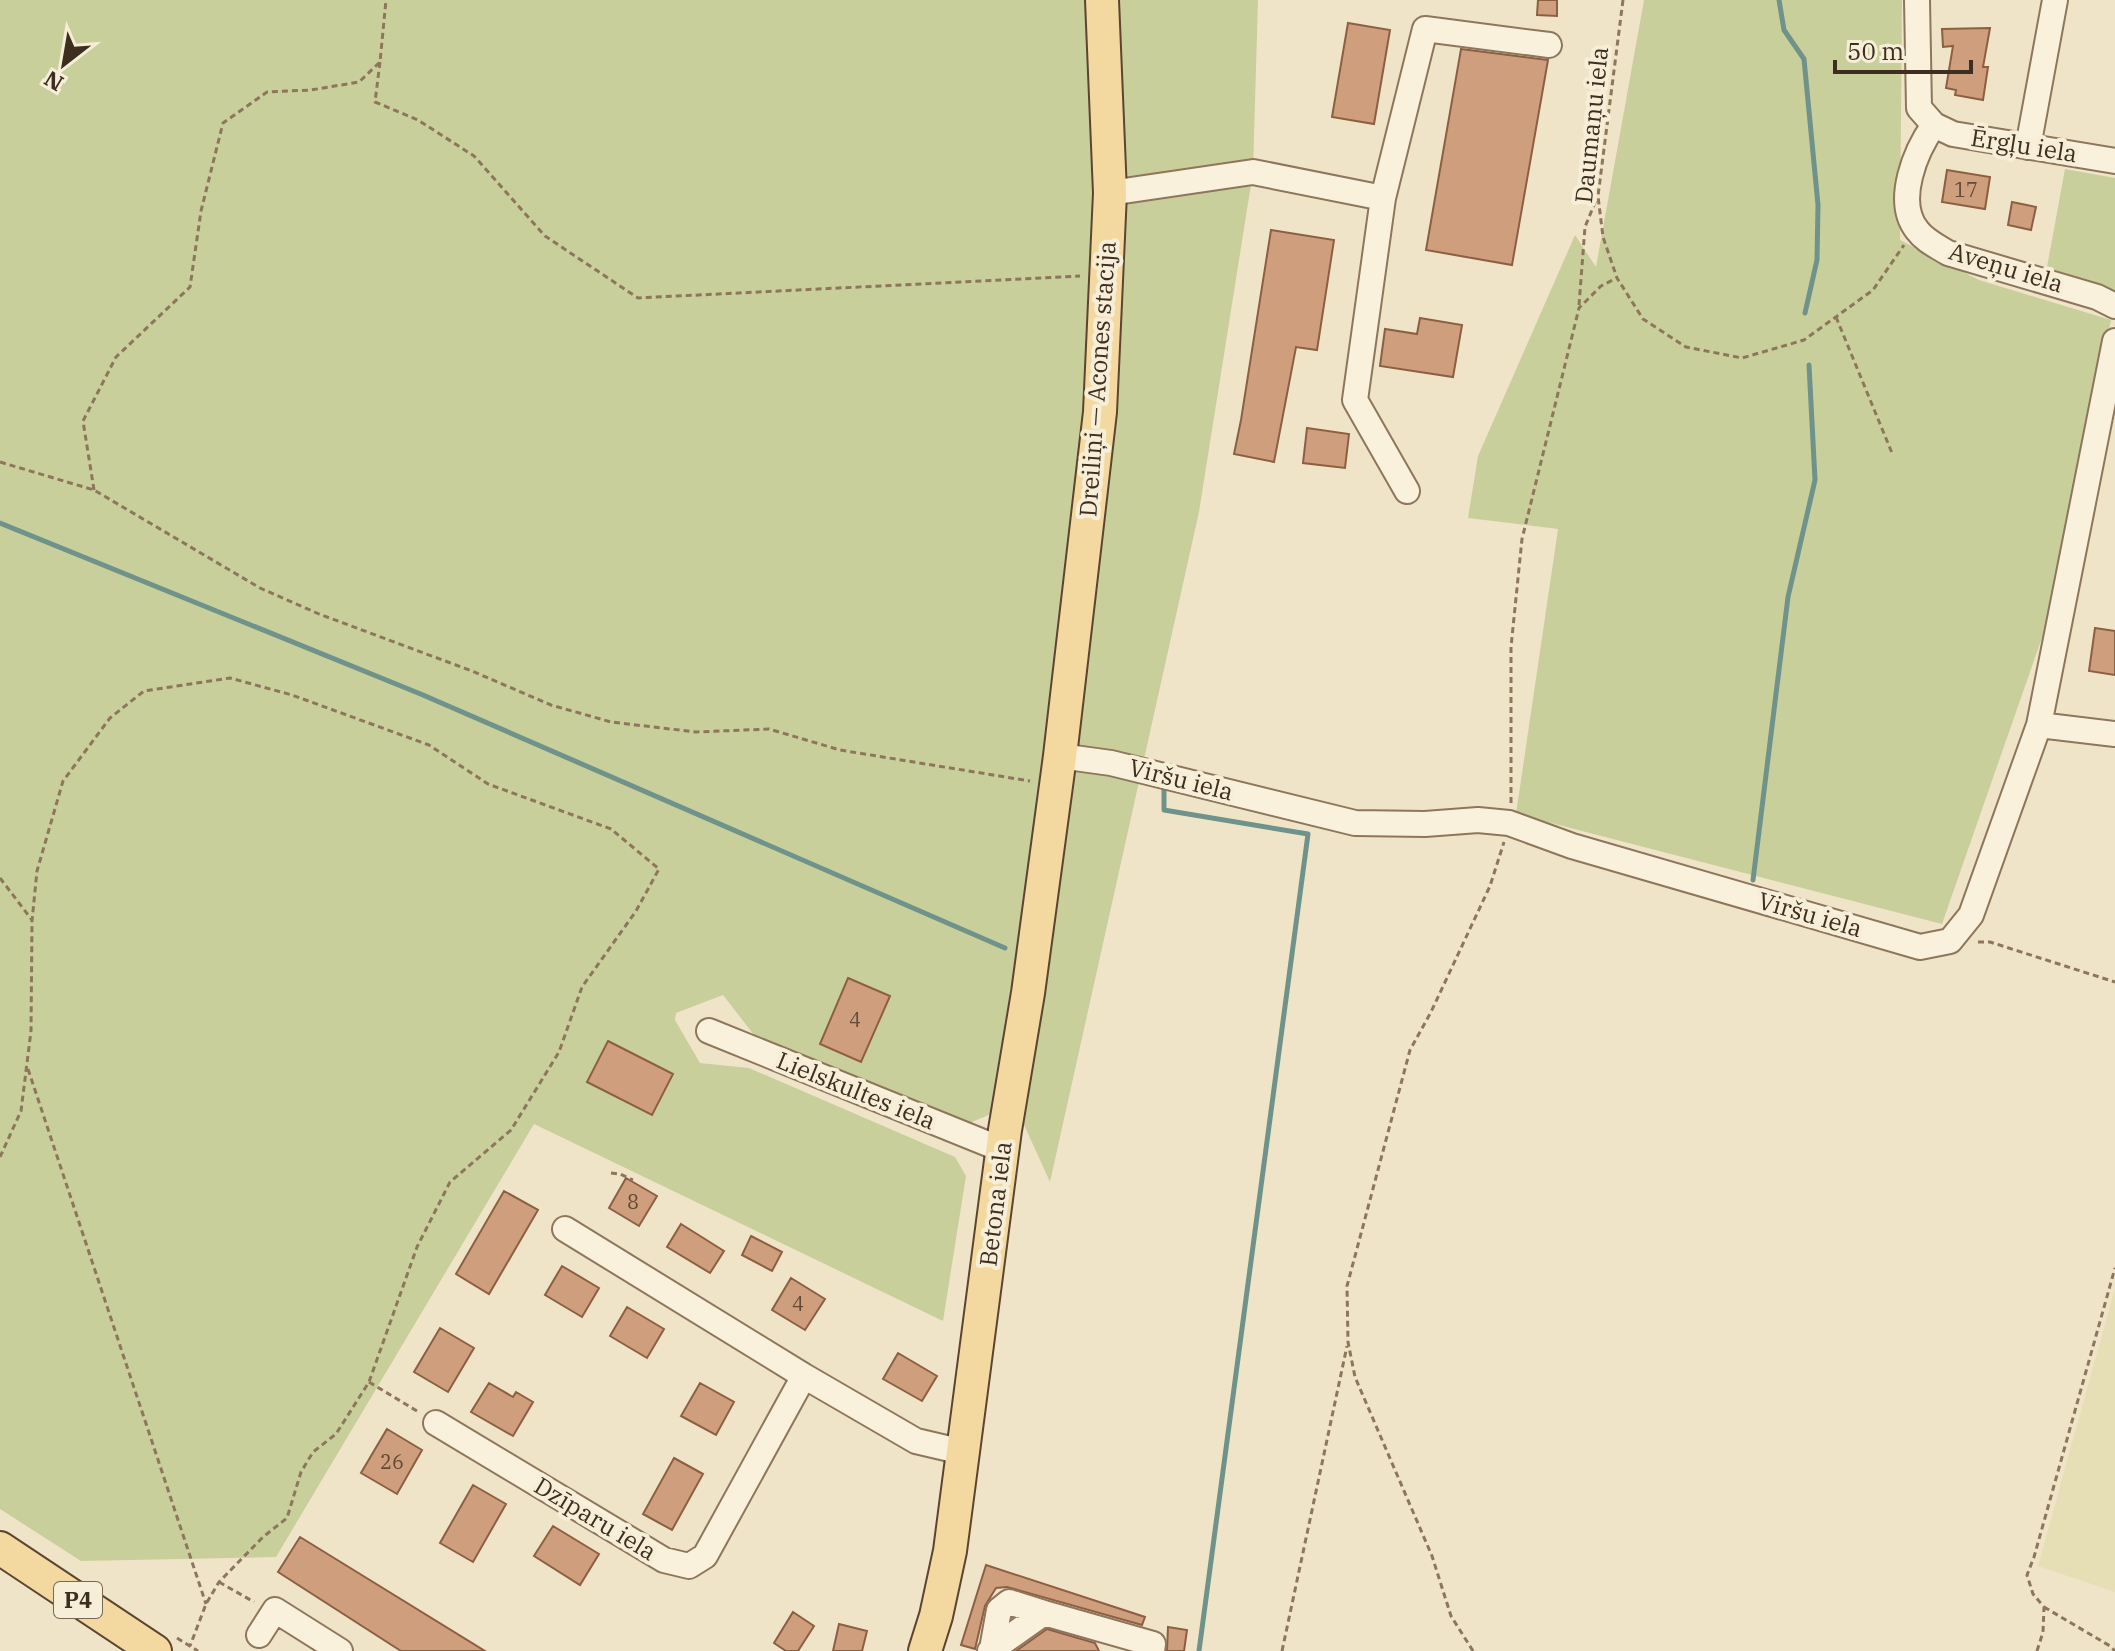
<svg xmlns="http://www.w3.org/2000/svg" width="2115" height="1651" font-family="'IBM Plex Serif',serif">
  <style>
    .farmland { fill: #e6deb5 }
    .green { fill: #c9cf9b }
    .lines { fill: none; stroke-linecap: round; stroke-linejoin: round }
    .stream { stroke: #6f938a; stroke-width: 5 }
    .building { fill: #cf9f7d; stroke: #8d5f41; stroke-width: 2 }
    .minor-casing { stroke: #8d765c; stroke-width: 28 }
    .major-casing { stroke: #5b4430; stroke-width: 36 }
    .path { stroke: #8d765c; stroke-width: 3; stroke-dasharray: 6 4; stroke-linecap: butt }
    .minor { stroke: #faf1dc; stroke-width: 24 }
    .major { stroke: #f3d9a0; stroke-width: 32 }
    .labels { text-anchor: middle; stroke-width: 8; stroke-linejoin: round; paint-order: stroke }
    .number-label { font-size: 20px; fill: #624a37 }
    .shield { fill: #f7eed8; stroke: #756857; stroke-width: 2 }
    .shield-label { font-size: 22px; font-weight: bold; fill: #3d2e20 }
    .street-label { font-size: 24px; fill: #3d2e20; stroke: #f7eed8 }
  </style>
  <rect width="100%" height="100%" fill="#f0e4c8"/>
  <path class="farmland" d="M 2115,1288 L 2115,1592 L 2038,1566 Z"/>
  <path class="green" d="M 0,0 L 1258,0 L 1253,172 L 1199,512 L 1050,1182 L 999,1070 L 991,1114 L 967,1124 L 754,1035 L 723,995 L 676,1013 L 675,1020 L 700,1063 L 749,1068 L 955,1157 L 966,1176 L 943,1321 L 534,1124 L 276,1557 L 81,1561 L 0,1509 Z
    M 1644,0 L 1902,0 L 1900,240 L 1979,280 L 2111,320 L 2052,609 L 1942,924 L 1516,814 L 1558,529 L 1468,518 L 1478,456 L 1575,235 L 1596,267 Z
    M 2065,169 L 2115,178 L 2115,293 L 2047,267 Z"/>
  <g class="lines">
    <path class="stream" d="M 1779,0 L 1784,30 L 1804,59 L 1818,205 L 1817,260 L 1805,313
      M 0,523 L 423,695 L 1005,948
      M 1164,790 L 1164,810 L 1308,834 L 1199,1651
      M 1753,880 L 1788,597 L 1815,480 L 1809,365"/>
  </g>
  <path class="building" d="M 1538,0 L 1557,0 L 1557,16 L 1537,15 Z
    M 1348,23 L 1390,30 L 1374,124 L 1332,117 Z
    M 1990,28 L 1983,67 L 1988,67 L 1983,100 L 1955,95 L 1956,90 L 1946,88 L 1953,46 L 1943,47 L 1942,29 Z
    M 1461,49 L 1548,60 L 1512,265 L 1426,250 Z
    M 1947,170 L 1990,177 L 1985,209 L 1942,202 Z
    M 2012,202 L 2036,207 L 2031,230 L 2008,225 Z
    M 1271,230 L 1334,240 L 1317,350 L 1296,347 L 1274,462 L 1234,454 L 1241,420 Z
    M 1420,318 L 1462,325 L 1453,377 L 1380,366 L 1385,329 L 1417,334 Z
    M 1307,428 L 1349,434 L 1345,468 L 1303,463 Z
    M 2095,628 L 2115,631 L 2115,675 L 2089,671 Z
    M 848,978 L 890,996 L 861,1062 L 820,1044 Z
    M 608,1041 L 673,1074 L 652,1115 L 587,1082 Z
    M 626,1178 L 657,1196 L 639,1226 L 609,1208 Z
    M 504,1191 L 538,1210 L 489,1294 L 456,1274 Z
    M 681,1224 L 724,1251 L 710,1273 L 667,1247 Z
    M 751,1236 L 782,1252 L 772,1271 L 742,1255 Z
    M 562,1266 L 599,1288 L 582,1317 L 545,1295 Z
    M 791,1278 L 825,1299 L 805,1330 L 772,1310 Z
    M 627,1307 L 664,1329 L 647,1358 L 610,1336 Z
    M 440,1328 L 474,1348 L 448,1392 L 414,1372 Z
    M 898,1353 L 937,1376 L 922,1401 L 883,1379 Z
    M 489,1383 L 513,1397 L 516,1392 L 533,1402 L 513,1436 L 471,1412 Z
    M 700,1383 L 734,1402 L 716,1435 L 681,1416 Z
    M 387,1429 L 422,1450 L 397,1494 L 361,1473 Z
    M 674,1458 L 703,1474 L 672,1530 L 643,1514 Z
    M 473,1485 L 506,1504 L 473,1562 L 440,1543 Z
    M 553,1526 L 599,1554 L 580,1585 L 534,1556 Z
    M 300,1537 L 485,1651 L 401,1651 L 278,1572 Z
    M 986,1565 L 1145,1617 L 1142,1625 L 1007,1587 L 996,1588 L 985,1606 L 975,1649 L 961,1645 Z
    M 793,1612 L 814,1626 L 798,1651 L 786,1651 L 774,1643 Z
    M 839,1624 L 867,1631 L 862,1651 L 833,1651 Z
    M 1168,1627 L 1187,1630 L 1184,1651 L 1167,1651 Z
    M 1047,1629 L 1095,1643 L 1099,1651 L 1016,1651 Z"/>
  <g class="lines">
    <defs>
      <path id="minor" d="M 1917,0 L 1919,108 L 1934,125 L 1953,134 L 2115,161
        M 1934,125 C 1916,150 1894,201 1917,230 C 1925,241 1937,246 1948,253 L 2097,297 L 2115,306
        M 2028,147 L 2055,0
        M 1110,193 L 1253,172 L 1383,198 L 1355,400 L 1407,491
        M 1383,198 L 1425,29 L 1549,45
        M 2039,725 L 2115,734
        M 1060,756 L 1111,763 L 1355,823 L 1425,824 L 1478,820 L 1509,823 L 1572,846 L 1920,947 L 1950,941 L 1971,915 L 2039,725 L 2115,341
        M 709,1031 L 1003,1150
        M 565,1229 L 804,1376 L 916,1441 L 963,1452
        M 436,1423 L 664,1560 L 689,1566 L 705,1556 L 804,1376
        M 259,1635 L 275,1610 L 340,1651
        M 992,1649 L 999,1610 L 1009,1602 L 1044,1613
        M 990,1651 L 1044,1613 L 1153,1644 L 1152,1651"/>
      <path id="major" d="M 0,1548 L 155,1651
        M 925,1651 L 936,1616 L 950,1551 L 1005,1130 L 1028,993 L 1060,756 L 1100,412 L 1110,193 L 1102,0"/>
    </defs>
    <use href="#minor" class="minor-casing"/>
    <use href="#major" class="major-casing"/>
    <path class="path" d="M 1623,0 L 1598,196 L 1603,237 L 1617,278 L 1643,319 L 1686,347 L 1742,358 L 1804,340 L 1873,290 L 1904,245
      M 380,62 L 375,102 L 418,120 L 474,156 L 545,236 L 638,298 L 1080,276
      M 1579,305 L 1585,227 L 1596,200
      M 1836,317 L 1892,453
      M 0,462 L 94,490 L 260,588 L 319,614 L 472,671 L 551,705 L 611,722 L 696,732 L 769,729 L 840,750 L 1030,781
      M 94,490 L 83,421 L 116,357 L 190,287 L 201,211 L 223,123 L 267,92 L 311,90 L 359,82 L 380,62 L 386,0
      M 1511,803 L 1511,647 L 1522,539 L 1579,308 L 1601,286 L 1617,278
      M 0,878 L 32,920
      M 1978,942 L 1990,942 L 2115,982
      M 28,1069 L 206,1604
      M 0,1157 L 21,1111 L 31,1031 L 32,921 L 37,871 L 63,781 L 110,718 L 144,691 L 230,678 L 292,695 L 429,745 L 488,784 L 611,829 L 659,869 L 636,911 L 582,987 L 559,1052 L 511,1130 L 450,1182 L 417,1247 L 369,1382 L 336,1434 L 313,1452 L 301,1472 L 287,1518 L 263,1537 L 219,1582 L 206,1604 L 190,1646
      M 611,1173 L 620,1174 L 633,1180
      M 369,1382 L 417,1411
      M 219,1582 L 254,1602
      M 2044,1607 L 2110,1646 L 2115,1651
      M 177,1638 L 198,1651
      M 1282,1651 L 1347,1346
      M 1473,1651 L 1451,1616 L 1432,1556 L 1355,1377 L 1348,1342 L 1347,1286 L 1410,1050 L 1431,1012 L 1490,886 L 1504,842
      M 2037,1651 L 2043,1632 L 2044,1607 L 2033,1594 L 2027,1575 L 2034,1557 L 2115,1268"/>
    <use href="#minor" class="minor"/>
    <use href="#major" class="major"/>
  </g>
  <g class="labels">
    <g class="number-label">
      <text x="1966" y="197">17</text>
      <text x="855" y="1027">4</text>
      <text x="633" y="1209">8</text>
      <text x="798" y="1311">4</text>
      <text x="392" y="1469">26</text>
    </g>
    <rect class="shield" x="54" y="1582" width="48" height="36" rx="6"/>
    <g class="shield-label">
      <text x="78" y="1608">P4</text>
    </g>
    <g class="street-label">
      <text transform="translate(1592 125) rotate(-84)" y="8">Daumaņu iela</text>
      <text transform="translate(2024 146) rotate(9)" y="8">Ērgļu iela</text>
      <text transform="translate(2006 268) rotate(17)" y="8">Aveņu iela</text>
      <text transform="translate(1098 379) rotate(-86)" y="8">Dreiliņi — Acones stacija</text>
      <text transform="translate(1181 780) rotate(14)" y="8">Viršu iela</text>
      <text transform="translate(1810 915) rotate(16)" y="8">Viršu iela</text>
      <text transform="translate(856 1091) rotate(22)" y="8">Lielskultes iela</text>
      <text transform="translate(996 1204) rotate(-83)" y="8">Betona iela</text>
      <text transform="translate(595 1519) rotate(31)" y="8">Dzīparu iela</text>
    </g>
  </g>
  <g transform="translate(64 64) rotate(211)" stroke="#f7eed8" stroke-width="6" paint-order="stroke">
  <path d="M0-6L14 30L0 20L-14 30Z" fill="#3d2e20"/>
  <text y="-12" font-size="22" font-weight="bold" text-anchor="middle" fill="#3d2e20">N</text>
  </g>
  <path d="M1835 60v12h136v-12" fill="none" stroke="#3d2e20" stroke-width="4"/>
  <text x="1847" y="60" font-size="24" fill="#3d2e20" stroke="#f7eed8" stroke-width="6" paint-order="stroke">50 m</text>
</svg>
